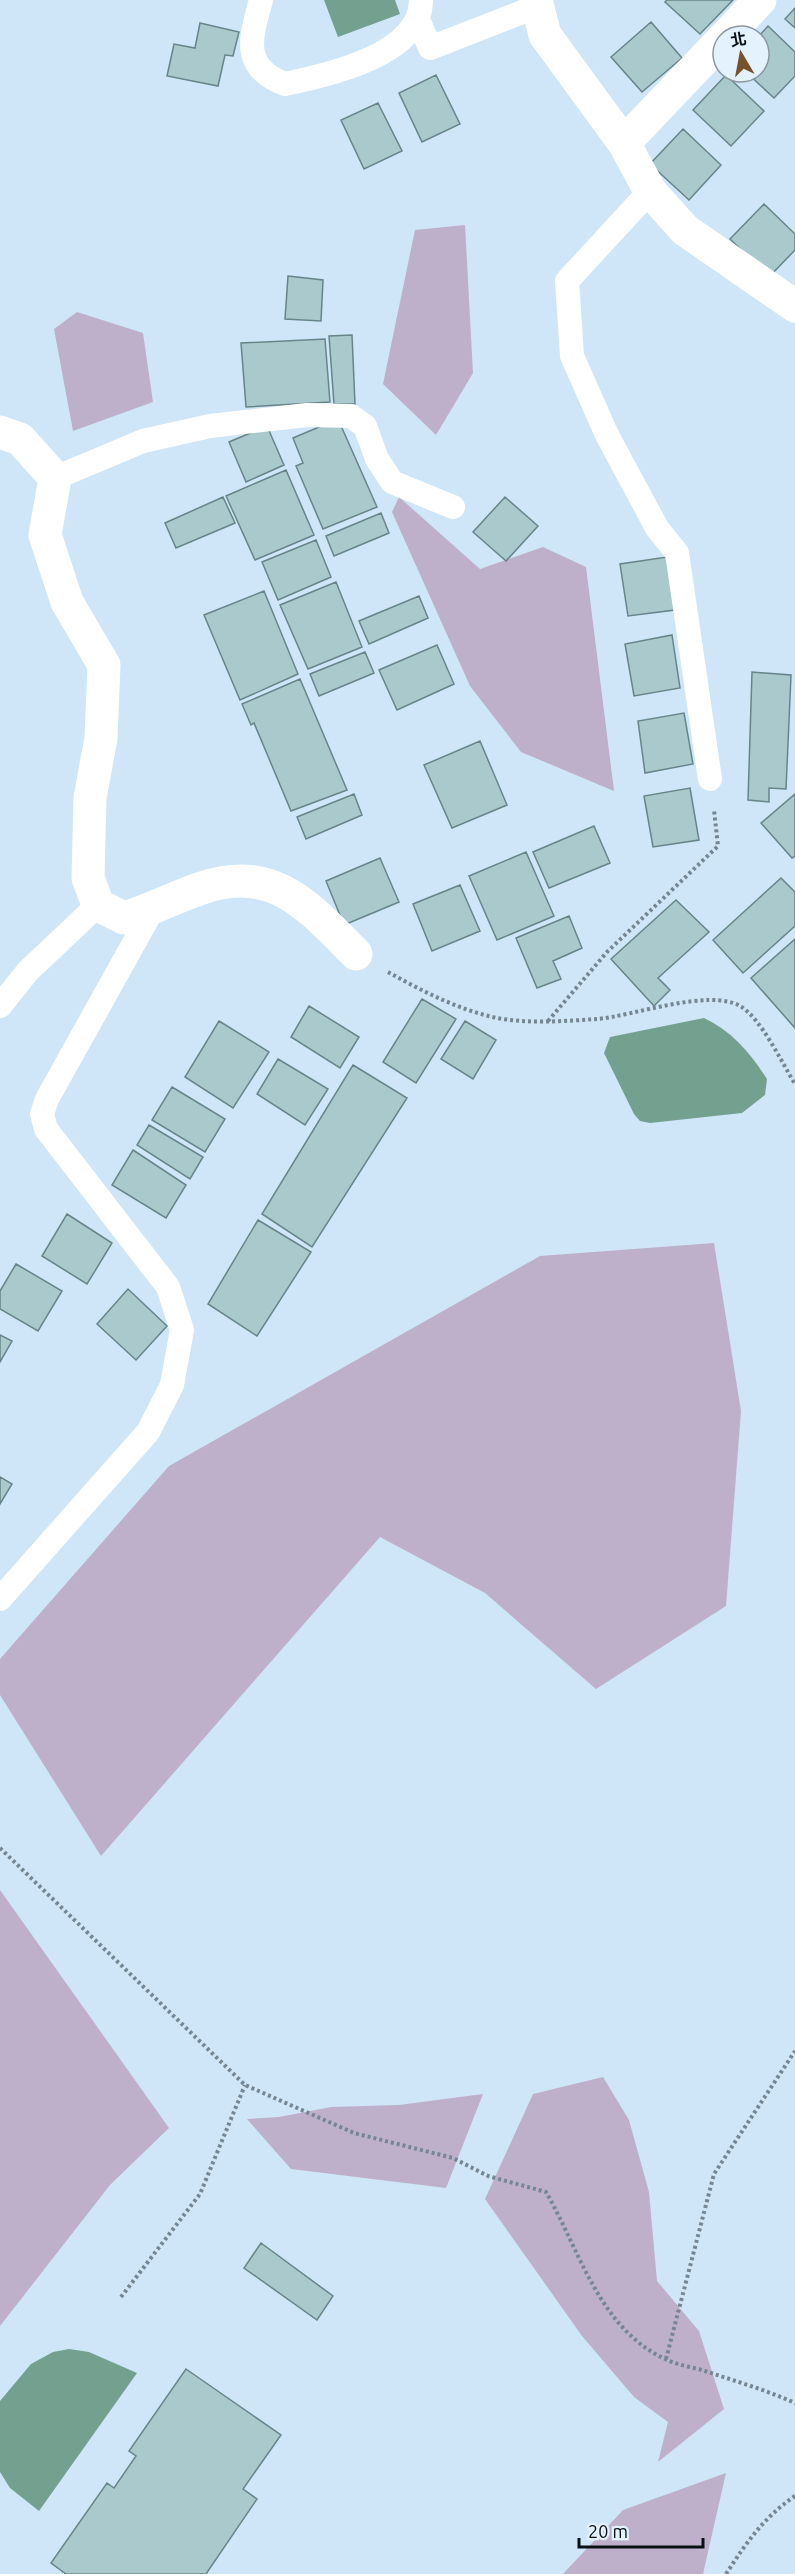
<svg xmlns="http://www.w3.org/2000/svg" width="795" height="2574" font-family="Ubuntu,'Noto Sans TC',sans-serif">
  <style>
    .green { fill: #beb0cb }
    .water { fill: #74a090 }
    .building { fill: #a9c9cd; stroke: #678589; stroke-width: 1.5 }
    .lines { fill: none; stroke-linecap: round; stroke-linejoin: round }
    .path { stroke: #758692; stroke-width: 4; stroke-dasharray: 3 3; stroke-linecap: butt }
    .service { stroke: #fff; stroke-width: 24 }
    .minor { stroke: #fff; stroke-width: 33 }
  </style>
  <rect width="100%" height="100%" fill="#cee6f7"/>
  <path class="green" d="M 465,225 L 473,373 L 436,435 L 383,384 L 415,230 Z
    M 77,312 L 143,333 L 153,402 L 73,431 L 54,329 Z
    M 399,497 L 480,569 L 543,547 L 586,567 L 614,791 L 521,752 L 470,686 L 392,512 Z
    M 714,1243 L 741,1411 L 726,1606 L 596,1689 L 485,1593 L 380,1537 L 101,1856 L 0,1695 L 0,1659 L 169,1466 L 540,1256 Z
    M 0,1890 L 169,2128 L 110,2185 L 0,2326 Z
    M 603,2077 L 629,2120 L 649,2192 L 657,2281 L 699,2331 L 724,2409 L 658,2462 L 668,2422 L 634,2397 L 582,2336 L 485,2199 L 533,2094 Z
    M 483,2094 L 446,2188 L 291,2169 L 247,2119 L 279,2117 L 331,2107 L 399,2105 Z
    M 726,2473 L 703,2574 L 563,2574 L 623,2510 Z"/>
  <path class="water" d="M 324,0 L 395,0 L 400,14 L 338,37 Z
    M 704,1018 C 732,1031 751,1054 767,1079 L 765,1095 L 742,1113 L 650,1123 L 640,1121 L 634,1114 L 604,1053 L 610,1037 Z
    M 69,2349 L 89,2352 L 137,2373 L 39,2511 L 10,2488 L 0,2472 L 0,2401 L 31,2364 L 53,2352 Z"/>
  <path class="building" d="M 667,0 L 733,0 L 700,34 L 665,2 Z
    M 795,8 L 795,28 L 785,19 Z
    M 651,22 L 682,58 L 642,92 L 611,57 Z
    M 200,23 L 239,32 L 233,56 L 225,55 L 218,86 L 167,76 L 174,44 L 195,48 Z
    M 768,26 L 795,52 L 795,76 L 774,98 L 746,72 L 759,72 L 759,36 Z
    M 436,75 L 460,124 L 422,142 L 399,93 Z
    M 726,75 L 764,111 L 731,146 L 693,110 Z
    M 378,103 L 402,151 L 364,169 L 341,120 Z
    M 683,129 L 721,165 L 689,200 L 650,164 Z
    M 764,204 L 795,234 L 795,250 L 769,277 L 730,239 Z
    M 288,276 L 323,280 L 321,321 L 285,319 Z
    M 352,335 L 355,404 L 334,404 L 329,336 Z
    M 325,339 L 330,402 L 246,407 L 241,343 Z
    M 338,419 L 377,507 L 323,529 L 296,466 L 303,463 L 293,438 Z
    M 267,426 L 284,465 L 246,482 L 229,442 Z
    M 286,470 L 314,535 L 255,560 L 226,496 Z
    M 223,497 L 235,523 L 176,548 L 165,523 Z
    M 505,497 L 538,526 L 506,561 L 473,532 Z
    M 381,513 L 389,533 L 334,556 L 326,536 Z
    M 316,540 L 331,577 L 278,600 L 262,562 Z
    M 667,557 L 675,610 L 628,616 L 620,564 Z
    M 336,582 L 362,647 L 308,669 L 280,605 Z
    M 264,591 L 298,674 L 240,700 L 204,615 Z
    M 419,596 L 428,618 L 369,644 L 359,621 Z
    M 672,635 L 680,688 L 634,696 L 625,644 Z
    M 437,645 L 454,684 L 397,710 L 379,670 Z
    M 365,652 L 374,673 L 319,696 L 310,674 Z
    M 752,672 L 791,675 L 786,789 L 769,788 L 769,802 L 748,800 Z
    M 300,679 L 347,790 L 291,811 L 254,723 L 251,725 L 242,704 Z
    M 684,713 L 693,764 L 645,773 L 638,721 Z
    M 480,741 L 507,805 L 452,828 L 424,765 Z
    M 690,788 L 699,840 L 653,847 L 644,796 Z
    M 354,794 L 362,815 L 306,839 L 297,817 Z
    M 795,794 L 795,856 L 792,858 L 761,823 Z
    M 594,826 L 610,863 L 549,888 L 533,852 Z
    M 526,852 L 554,916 L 497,940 L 469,876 Z
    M 380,858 L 399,902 L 344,925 L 326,881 Z
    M 781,878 L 795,892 L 795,926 L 743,973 L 713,940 Z
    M 460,885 L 480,931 L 432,951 L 413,904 Z
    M 676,900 L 709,932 L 658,978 L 670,990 L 654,1006 L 611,959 Z
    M 569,916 L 582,948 L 553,961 L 561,979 L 537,988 L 516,938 Z
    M 795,939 L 795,1028 L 751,978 Z
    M 422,999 L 456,1019 L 416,1083 L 383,1062 Z
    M 309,1006 L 359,1037 L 340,1068 L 291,1037 Z
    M 219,1021 L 269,1052 L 233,1108 L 185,1077 Z
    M 465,1021 L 496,1040 L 473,1079 L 441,1059 Z
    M 278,1059 L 328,1089 L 305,1125 L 257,1094 Z
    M 353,1065 L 407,1098 L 312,1247 L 262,1214 Z
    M 172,1087 L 225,1119 L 205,1152 L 152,1120 Z
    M 149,1125 L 203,1157 L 190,1179 L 137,1145 Z
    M 133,1150 L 186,1185 L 166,1218 L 112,1185 Z
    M 67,1214 L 112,1243 L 87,1284 L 42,1256 Z
    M 258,1220 L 311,1252 L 257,1336 L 208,1304 Z
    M 16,1264 L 62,1291 L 38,1331 L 0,1309 L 0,1291 Z
    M 128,1289 L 167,1326 L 136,1360 L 97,1324 Z
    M 0,1335 L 12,1341 L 0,1362 Z
    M 0,1477 L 12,1484 L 0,1504 Z
    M 261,2243 L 333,2296 L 317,2320 L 244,2268 Z
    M 186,2369 L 281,2435 L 243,2489 L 257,2499 L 206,2574 L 66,2574 L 51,2563 L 107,2483 L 114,2488 L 136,2456 L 129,2451 Z"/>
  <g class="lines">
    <path class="path" d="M 388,972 C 422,991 459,1010 497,1018 C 529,1024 565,1021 597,1019 C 633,1016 709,988 740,1006 C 761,1018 782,1063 795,1084
      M 548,1021 L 607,952 L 718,846 L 714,810
      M 0,1848 L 245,2085 L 354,2133 L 453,2158 L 488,2176 L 546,2192 C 580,2251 599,2328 665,2359 C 677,2365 692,2367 705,2371 C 735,2381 766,2390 795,2403
      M 121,2297 L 200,2194 L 245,2085
      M 666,2359 L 714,2174 L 795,2051
      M 726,2574 C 746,2543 764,2517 795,2496"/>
    <path class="service" d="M 261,0 C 251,37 240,67 285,84 C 328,75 421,55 421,0
      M 418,19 L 430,48 L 538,6
      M 650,191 L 567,281 L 572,356 L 607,435 L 657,528 L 677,553 L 710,779
      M 55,478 L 143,441 L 210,426 L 307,415 L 351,416 L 365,426 L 377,459 L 392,482 L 453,507
      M 0,1006 L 28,971 L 98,905
      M 0,1599 L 148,1432 L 172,1385 L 182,1330 L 168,1287 L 46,1129 L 42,1114 L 47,1099 L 153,909"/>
    <path class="minor" d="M 536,0 L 545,35 L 624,143 L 650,191 L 685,230 L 795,306
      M 726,36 L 760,0
      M 624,143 L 723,39
      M 0,432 L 20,439 L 55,478 L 45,535 L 67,602 L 104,665 L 101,738 L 90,798 L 88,878 L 98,905 L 124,918 C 151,910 175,897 202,888 C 274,863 310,908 356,954"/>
  </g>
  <g transform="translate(741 54) rotate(350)"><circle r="28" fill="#e3f2fc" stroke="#8c98a0" stroke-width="1.5"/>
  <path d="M0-4.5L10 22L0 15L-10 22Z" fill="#76532c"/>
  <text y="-9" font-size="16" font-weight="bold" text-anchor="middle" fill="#091117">北</text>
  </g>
  <path d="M579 2538v9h124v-9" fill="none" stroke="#091117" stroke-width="3"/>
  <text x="588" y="2538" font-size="18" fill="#091117" stroke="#e3f2fc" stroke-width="4.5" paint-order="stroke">20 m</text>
</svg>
